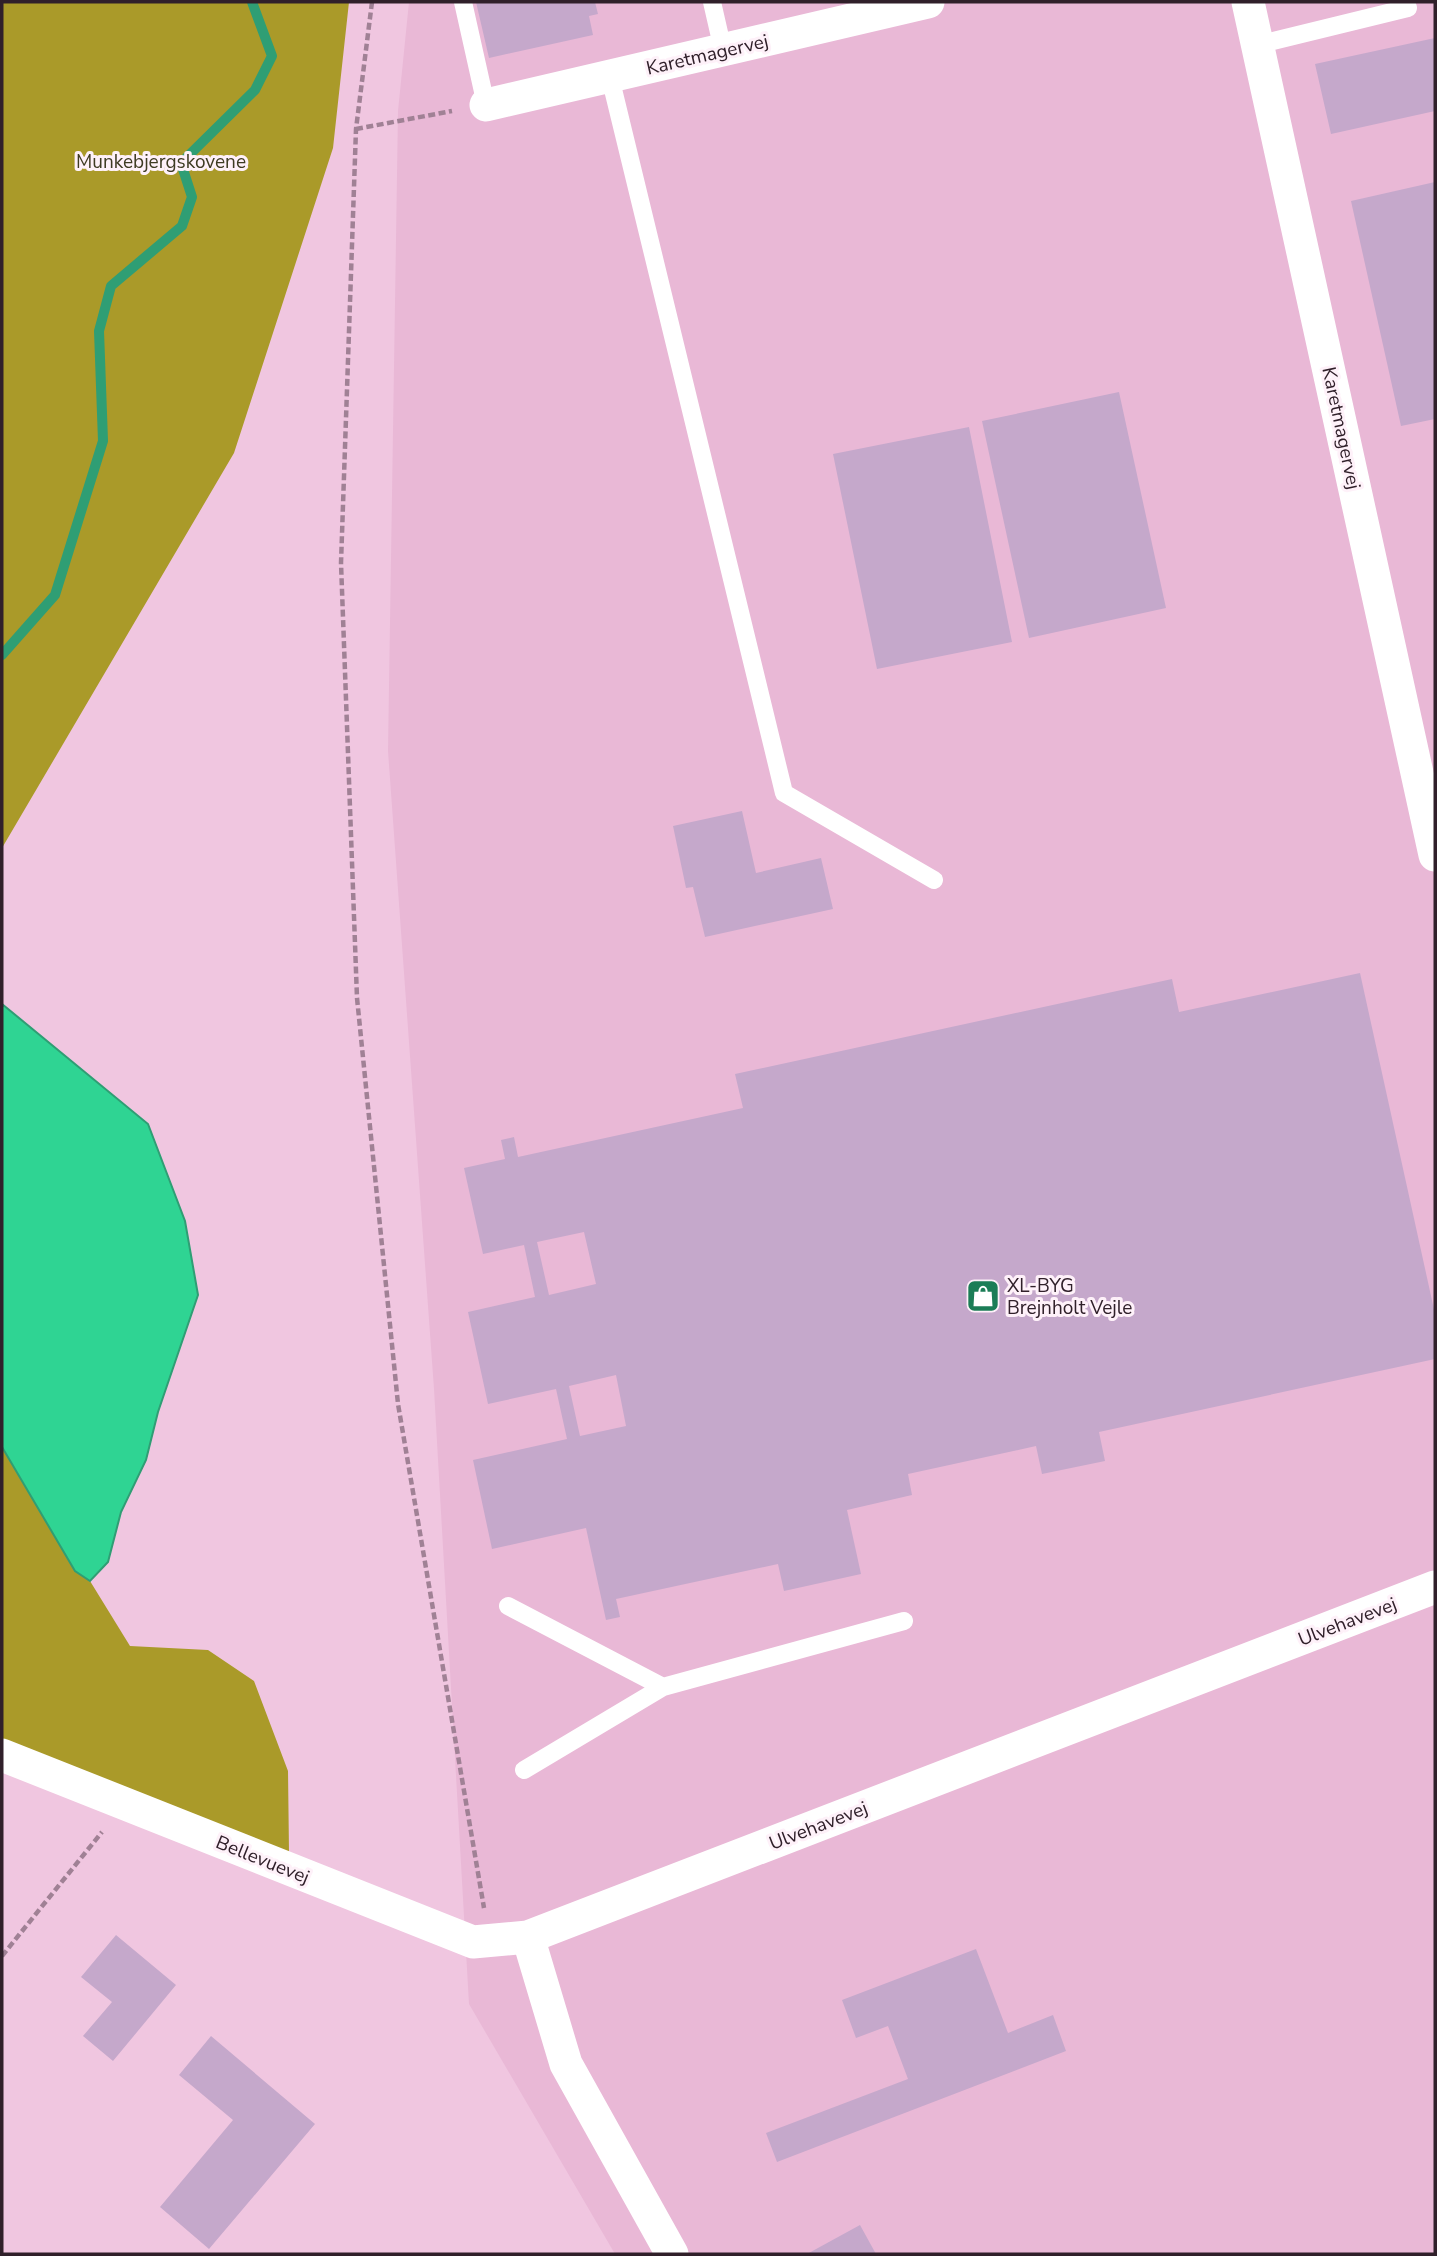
<svg xmlns="http://www.w3.org/2000/svg" width="1437" height="2256" font-family="'Nunito Sans',sans-serif">
  <style>
    .built { fill: #e9b8d6 }
    .forest { fill: #aa9a29 }
    .water { fill: #2fd493; stroke: #2f9e74; stroke-width: 2 }
    .lines { fill: none; stroke-linecap: round; stroke-linejoin: round }
    .stream { stroke: #2f9e74; stroke-width: 10 }
    .building { fill: #c5a8cb; fill-rule: evenodd }
    .path { stroke: #a08195; stroke-width: 4.5; stroke-dasharray: 7 3.5; stroke-linecap: butt }
    .lane { stroke: #fff; stroke-width: 18 }
    .street { stroke: #fff; stroke-width: 33 }
    .labels { text-anchor: middle; stroke-width: 6; stroke-linejoin: round; paint-order: stroke }
    .street-label { font-size: 19px; fill: #30202a; stroke: #fef1f9 }
    .park-label { font-size: 19px; fill: #3e3b23; stroke: #fef1f9 }
    .poi-label { font-size: 19px; fill: #30202a; stroke: #fef1f9; text-anchor: start }
  </style>
  <rect width="100%" height="100%" fill="#f0c6e0"/>
  <path class="built" d="M 409,2 L 1435,2 L 1435,2254 L 615,2254 L 469,2004 L 434,1389 L 388,751 L 398,111 Z"/>
  <path class="forest" d="M 2,2 L 349,2 L 333,148 L 234,453 L 2,848 Z
    M 2,1447 L 75,1571 L 90,1581 L 130,1646 L 208,1650 L 254,1681 L 288,1771 L 289,1852 L 2,1741 Z"/>
  <path class="water" d="M 2,1004 L 148,1124 L 185,1221 L 198,1295 L 158,1412 L 146,1460 L 121,1512 L 108,1562 L 90,1581 L 75,1571 L 2,1447 Z"/>
  <g class="lines">
    <path class="stream" d="M 2,655 L 55,595 L 103,441 L 99,331 L 111,286 L 182,226 L 192,197 L 181,163 L 255,90 L 272,56 L 252,2"/>
  </g>
  <path class="building" d="M 476,2 L 595,2 L 598,14 L 589,16 L 593,35 L 489,58 Z
    M 1435,38 L 1435,111 L 1331,134 L 1315,64 Z
    M 1435,182 L 1435,419 L 1401,426 L 1351,201 Z
    M 1119,392 L 1166,608 L 1029,638 L 982,421 Z
    M 969,427 L 1012,642 L 877,669 L 833,454 Z
    M 742,811 L 756,873 L 821,858 L 833,909 L 705,937 L 693,887 L 686,888 L 673,826 Z
    M 1360,973 L 1435,1314 L 1435,1359 L 1099,1432 L 1105,1461 L 1042,1474 L 1036,1446 L 908,1474 L 912,1495 L 847,1510 L 861,1574 L 784,1591 L 778,1564 L 616,1599 L 620,1617 L 606,1620 L 586,1528 L 492,1549 L 473,1460 L 567,1439 L 556,1389 L 488,1404 L 468,1312 L 535,1297 L 524,1245 L 483,1254 L 464,1168 L 505,1159 L 501,1140 L 514,1137 L 518,1157 L 743,1108 L 735,1074 L 1172,979 L 1179,1012 ZM 584,1232 L 596,1284 L 549,1295 L 537,1242 ZM 616,1375 L 626,1426 L 580,1436 L 569,1386 Z
    M 116,1935 L 176,1985 L 113,2061 L 83,2036 L 112,2002 L 81,1977 Z
    M 976,1949 L 1008,2033 L 1053,2015 L 1066,2051 L 777,2162 L 766,2133 L 908,2079 L 888,2026 L 856,2038 L 842,2000 Z
    M 211,2036 L 315,2124 L 209,2249 L 160,2207 L 233,2120 L 179,2075 Z
    M 860,2225 L 876,2254 L 807,2254 Z"/>
  <g class="lines">
    <path class="path" d="M 372,2 L 356,129 L 341,563 L 357,998 L 398,1404 L 484,1908
      M 356,129 L 452,111
      M 2,1956 L 102,1832"/>
    <path class="lane" d="M 463,2 L 486,105
      M 712,2 L 723,50
      M 1257,45 L 1408,8
      M 610,77 L 784,793 L 934,880
      M 508,1606 L 663,1687 L 904,1621
      M 524,1770 L 663,1687"/>
    <path class="street" d="M 1248,2 L 1435,855
      M 486,105 L 928,2
      M 2,1755 L 473,1942 L 528,1937 L 1435,1587
      M 528,1937 L 566,2064 L 672,2254"/>
  </g>
  <defs>
    <symbol id="shop-square" viewBox="-11 -11 22 22"><rect x="-9" y="-9" width="18" height="18" rx="4" fill="#1b7d56" stroke="#fef1f9"/><path d="M-5-2.5h2.3a2.7 3.5 0 0 1 5.4 0H5L5.5 6h-11ZM-1.5-2.5h3a1.5 2.3 0 0 0-3 0Z" fill="#fff"/></symbol>
  </defs>
  <g fill-rule="evenodd">
    <use href="#shop-square" x="964" y="1277" width="38" height="38"/>
  </g>
  <g class="labels">
    <g class="street-label">
      <text transform="translate(707 54) rotate(-13)" y="7">Karetmagervej</text>
      <text transform="translate(1342 428) rotate(78)" y="7">Karetmagervej</text>
      <text transform="translate(1347 1621) rotate(-21)" y="7">Ulvehavevej</text>
      <text transform="translate(818 1825) rotate(-21)" y="7">Ulvehavevej</text>
      <text transform="translate(263 1859) rotate(22)" y="7">Bellevuevej</text>
    </g>
    <g class="park-label">
      <text x="161" y="168">Munkebjergskovene</text>
    </g>
    <g class="poi-label">
      <text x="1007" y="1292">XL-BYG<tspan x="1007" dy="22">Brejnholt Vejle</tspan></text>
    </g>
  </g>
  <rect width="1437" height="2256" fill="none" stroke="#30202a" stroke-width="7"/>
</svg>
